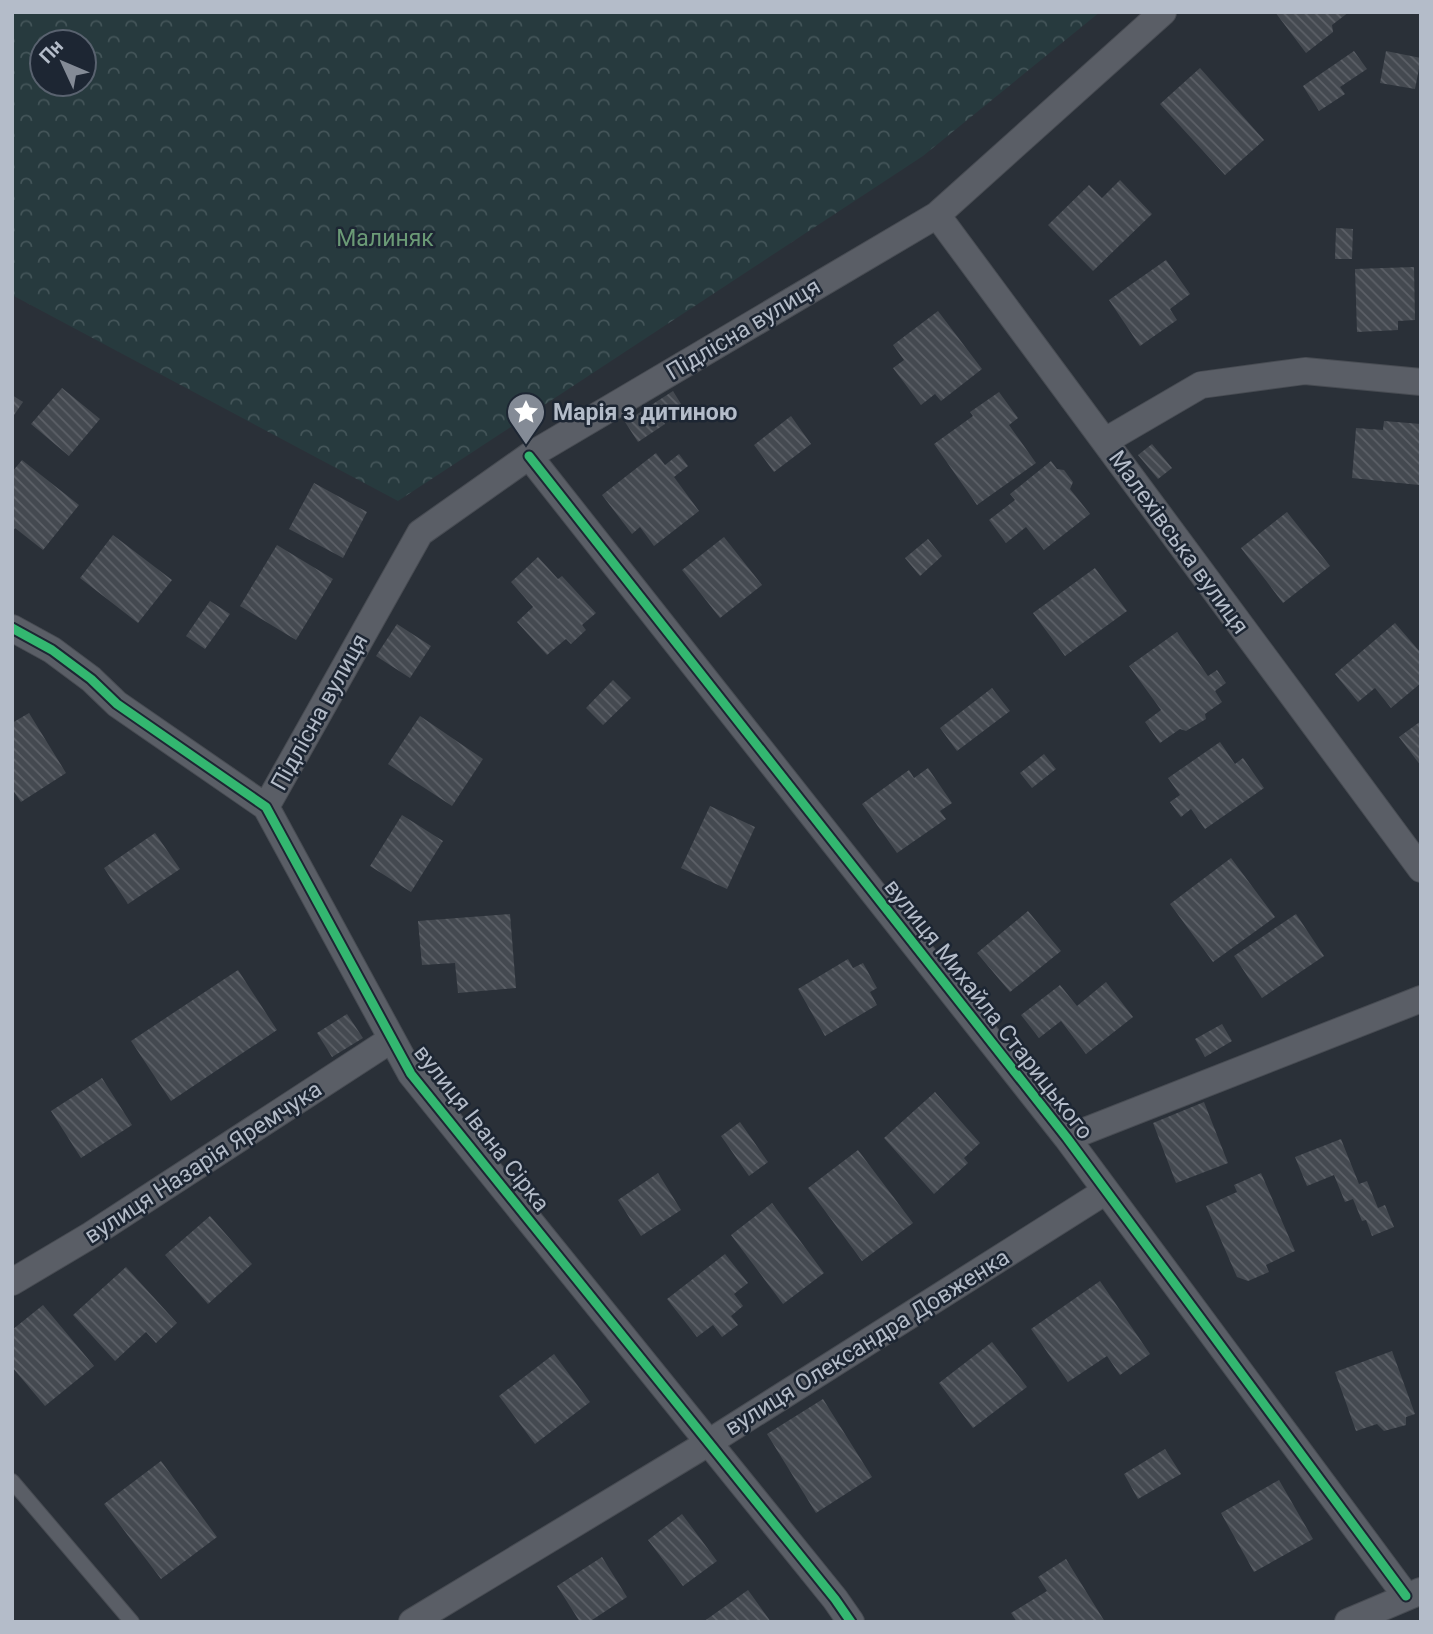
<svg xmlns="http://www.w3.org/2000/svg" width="1433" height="1634" font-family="Roboto,sans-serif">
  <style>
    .forest { fill: url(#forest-crowns); fill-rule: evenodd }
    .building { fill: url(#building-back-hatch) }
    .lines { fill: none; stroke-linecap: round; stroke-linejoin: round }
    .lane-casing { stroke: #484c53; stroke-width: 16 }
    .street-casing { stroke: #484c53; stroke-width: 28 }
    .lane { stroke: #5a5e66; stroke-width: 14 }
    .street { stroke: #5a5e66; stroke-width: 26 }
    .cycleway-casing { stroke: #1d2633; stroke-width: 13 }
    .cycleway { stroke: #33b770; stroke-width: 9 }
    .labels { text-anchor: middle; stroke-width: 5; stroke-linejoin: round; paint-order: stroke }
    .park-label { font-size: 23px; fill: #6b9a76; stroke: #1d2633 }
    .street-label { font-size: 23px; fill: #b4bcc9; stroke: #1d2633 }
    .poi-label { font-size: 23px; font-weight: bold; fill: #b4bcc9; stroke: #1d2633; text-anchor: start }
  </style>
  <defs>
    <pattern id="forest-crowns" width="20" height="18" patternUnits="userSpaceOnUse" patternTransform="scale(1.75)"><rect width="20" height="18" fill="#273a3e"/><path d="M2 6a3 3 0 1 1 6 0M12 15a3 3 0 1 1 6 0" fill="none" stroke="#445559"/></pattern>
    <pattern id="building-back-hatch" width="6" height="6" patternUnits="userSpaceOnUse" patternTransform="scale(1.75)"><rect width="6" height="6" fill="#444950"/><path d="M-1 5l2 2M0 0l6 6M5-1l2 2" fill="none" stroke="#5d6168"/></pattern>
  </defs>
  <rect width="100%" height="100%" fill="#2a3038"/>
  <path class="forest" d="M 12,12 L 1100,12 L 923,156 L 398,501 L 12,295 ZM 42,42 L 84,42 L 84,84 L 42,84 Z"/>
  <path class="building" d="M 1275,12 L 1349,12 L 1332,25 L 1333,32 L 1306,53 Z
    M 1354,51 L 1367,69 L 1340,87 L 1345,94 L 1319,111 L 1303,86 Z
    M 1386,51 L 1421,58 L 1415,89 L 1380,83 Z
    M 1200,68 L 1264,140 L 1225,175 L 1160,104 Z
    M 1120,180 L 1152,214 L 1093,271 L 1048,225 L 1089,185 L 1102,198 Z
    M 1336,228 L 1353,229 L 1352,259 L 1335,259 Z
    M 1166,260 L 1190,294 L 1170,309 L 1177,320 L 1140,346 L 1109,300 Z
    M 1414,267 L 1415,320 L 1398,321 L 1398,330 L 1357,332 L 1355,269 Z
    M 938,311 L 982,369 L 941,401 L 935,394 L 921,405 L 893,368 L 904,360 L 893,345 Z
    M 62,388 L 100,419 L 69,456 L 31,424 Z
    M 673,391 L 681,404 L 661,418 L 665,424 L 638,442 L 625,422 Z
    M 999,392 L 1018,418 L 1009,425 L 1036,463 L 977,505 L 934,444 L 973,416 L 970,412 Z
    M 12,395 L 23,402 L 12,418 Z
    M 791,416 L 811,444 L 774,472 L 754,445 Z
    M 1384,421 L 1421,424 L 1419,485 L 1352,478 L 1356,428 L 1383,430 Z
    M 1152,444 L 1172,468 L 1158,479 L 1138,455 Z
    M 656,453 L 665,465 L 679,454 L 688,466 L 674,477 L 699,511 L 654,546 L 640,527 L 632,534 L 602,495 Z
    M 22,460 L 79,505 L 43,550 L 15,528 L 12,532 L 12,472 Z
    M 1051,461 L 1057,469 L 1064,470 L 1073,482 L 1070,489 L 1090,514 L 1044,550 L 1026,527 L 1006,543 L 989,520 L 1015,500 L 1010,494 Z
    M 314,483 L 367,512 L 343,558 L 289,529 Z
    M 1287,512 L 1330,566 L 1283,603 L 1241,548 Z
    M 113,535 L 172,580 L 138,623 L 80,578 Z
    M 724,537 L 762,585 L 720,618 L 682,570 Z
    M 928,539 L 942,556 L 920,576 L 905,558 Z
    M 277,545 L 333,579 L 296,640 L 240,606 Z
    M 538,557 L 558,579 L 562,576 L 596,613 L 582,625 L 586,630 L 571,644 L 566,639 L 547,655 L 517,622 L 533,607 L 511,582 Z
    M 1095,568 L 1127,611 L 1065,656 L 1033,613 Z
    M 210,601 L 230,614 L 205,649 L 186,636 Z
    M 1395,623 L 1421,653 L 1421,683 L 1391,708 L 1375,688 L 1358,702 L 1335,674 Z
    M 397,624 L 431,646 L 410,678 L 376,656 Z
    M 1177,632 L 1208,676 L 1217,670 L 1226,683 L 1215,691 L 1222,702 L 1205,714 L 1206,719 L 1186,731 L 1180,729 L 1160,743 L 1145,722 L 1161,710 L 1129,666 Z
    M 613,680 L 631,698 L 603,725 L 586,708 Z
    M 992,688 L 1010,711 L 957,751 L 940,728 Z
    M 29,713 L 66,773 L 21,802 L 12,789 L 12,723 Z
    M 420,716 L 483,759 L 452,806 L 388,764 Z
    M 1421,721 L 1421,766 L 1399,737 Z
    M 1220,742 L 1235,764 L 1243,758 L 1264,788 L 1205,829 L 1191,809 L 1181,817 L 1170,802 L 1180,795 L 1168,778 Z
    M 1044,754 L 1056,769 L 1032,788 L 1020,773 Z
    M 928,768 L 952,803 L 940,811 L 946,819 L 897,853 L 862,804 L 909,770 L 914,778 Z
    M 710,806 L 755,827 L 727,889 L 681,868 Z
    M 402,815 L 443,841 L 411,892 L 370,866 Z
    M 155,833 L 180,869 L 128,904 L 104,868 Z
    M 1231,858 L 1275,917 L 1213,962 L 1170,904 Z
    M 1028,911 L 1061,951 L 1010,992 L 977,953 Z
    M 510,914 L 516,988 L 458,993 L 455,963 L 422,965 L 418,921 Z
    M 1296,914 L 1324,956 L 1262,998 L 1234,956 Z
    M 848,959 L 853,968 L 863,963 L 877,988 L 870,992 L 877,1005 L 825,1036 L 798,989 Z
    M 238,970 L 277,1030 L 171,1101 L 131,1041 Z
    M 1106,982 L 1133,1017 L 1086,1054 L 1061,1021 L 1039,1038 L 1021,1015 L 1060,985 L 1077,1006 Z
    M 347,1014 L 363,1038 L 332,1057 L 317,1033 Z
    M 1222,1024 L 1232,1041 L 1205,1057 L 1195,1039 Z
    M 102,1078 L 132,1125 L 81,1158 L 51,1111 Z
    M 935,1092 L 980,1143 L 964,1158 L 968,1163 L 934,1194 L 884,1138 Z
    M 1204,1102 L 1228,1163 L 1176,1183 L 1153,1123 Z
    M 740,1122 L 768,1162 L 749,1176 L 721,1136 Z
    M 1341,1139 L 1359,1184 L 1367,1181 L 1378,1208 L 1385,1205 L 1394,1227 L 1372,1236 L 1366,1220 L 1362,1221 L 1353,1199 L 1345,1202 L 1334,1175 L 1307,1186 L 1295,1157 Z
    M 858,1150 L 913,1223 L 862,1261 L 808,1188 Z
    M 658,1173 L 681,1210 L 641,1236 L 618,1200 Z
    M 1261,1173 L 1295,1251 L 1266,1265 L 1269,1272 L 1248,1281 L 1237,1277 L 1206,1206 L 1237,1192 L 1234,1185 Z
    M 772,1203 L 824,1273 L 783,1304 L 731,1235 Z
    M 210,1216 L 252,1264 L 208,1304 L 165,1255 Z
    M 725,1254 L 748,1283 L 734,1294 L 743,1306 L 731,1316 L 738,1325 L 722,1337 L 713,1325 L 697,1337 L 667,1299 Z
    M 126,1267 L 177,1323 L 156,1343 L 146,1332 L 115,1361 L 73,1315 Z
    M 1100,1281 L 1150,1354 L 1120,1375 L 1107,1356 L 1068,1382 L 1031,1329 Z
    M 43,1305 L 94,1366 L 45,1406 L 12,1367 L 12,1330 Z
    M 992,1342 L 1027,1387 L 973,1428 L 939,1383 Z
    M 1392,1351 L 1415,1414 L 1406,1417 L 1406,1425 L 1384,1431 L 1377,1424 L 1356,1431 L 1335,1372 Z
    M 554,1354 L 590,1402 L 535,1444 L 499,1396 Z
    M 823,1399 L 872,1477 L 816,1513 L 767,1434 Z
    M 1165,1449 L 1181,1474 L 1138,1499 L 1124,1474 Z
    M 161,1461 L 217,1537 L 161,1579 L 104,1504 Z
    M 1279,1480 L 1313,1539 L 1254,1572 L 1221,1513 Z
    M 682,1514 L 717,1561 L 683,1586 L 648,1540 Z
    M 602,1557 L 627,1597 L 589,1622 L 580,1622 L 557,1586 Z
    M 1066,1559 L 1105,1622 L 1017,1622 L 1011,1613 L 1047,1591 L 1038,1577 Z
    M 748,1590 L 771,1622 L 703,1622 Z"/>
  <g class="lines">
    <defs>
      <path id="lane" d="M 12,1481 L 132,1622"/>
      <path id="street" d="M 937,215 L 1421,869
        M 1105,441 L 1201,385 L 1305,371 L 1421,382
        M 529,456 L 1067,1138 L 1406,1596
        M 12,628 L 52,650 L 91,679 L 117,704 L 266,807 L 411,1074 L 835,1599 L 851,1622
        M 266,807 L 420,533 L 529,456 L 937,215 L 1163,12
        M 1067,1138 L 1421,999
        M 12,1282 L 91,1235 L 392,1039
        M 412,1622 L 708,1443 L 1106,1191
        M 1348,1622 L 1421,1591"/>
    </defs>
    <use href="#lane" class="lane-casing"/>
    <use href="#street" class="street-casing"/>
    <use href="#lane" class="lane"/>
    <use href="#street" class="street"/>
    <defs>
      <path id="cycleway" d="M 529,456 L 1067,1138 L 1406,1596
        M 12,628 L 52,650 L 91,679 L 117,704 L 266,807 L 411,1074 L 835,1599 L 851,1622"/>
    </defs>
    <use href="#cycleway" class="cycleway-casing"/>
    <use href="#cycleway" class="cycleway"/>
  </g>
  <defs>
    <symbol id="sight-pin" viewBox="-11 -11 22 30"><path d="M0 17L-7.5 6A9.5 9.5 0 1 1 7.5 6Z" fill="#848b96" stroke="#1d2633"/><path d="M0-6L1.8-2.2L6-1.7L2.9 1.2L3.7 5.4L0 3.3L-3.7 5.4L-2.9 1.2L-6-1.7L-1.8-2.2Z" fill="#fff"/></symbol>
  </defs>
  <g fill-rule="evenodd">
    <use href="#sight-pin" x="504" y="390" width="44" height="60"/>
  </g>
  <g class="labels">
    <g class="park-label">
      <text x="385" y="246">Малиняк</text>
    </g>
    <g class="street-label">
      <text transform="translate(743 329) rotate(-31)" y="8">Підлісна вулиця</text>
      <text transform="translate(1179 542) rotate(54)" y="8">Малехівська вулиця</text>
      <text transform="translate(319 712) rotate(-61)" y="8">Підлісна вулиця</text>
      <text transform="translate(989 1009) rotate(52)" y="8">вулиця Михайла Старицького</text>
      <text transform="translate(482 1128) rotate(52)" y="8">вулиця Івана Сірка</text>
      <text transform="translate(203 1162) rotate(-33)" y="8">вулиця Назарія Яремчука</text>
      <text transform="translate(867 1342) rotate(-32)" y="8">вулиця Олександра Довженка</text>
    </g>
    <g class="poi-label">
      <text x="553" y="420">Марія з дитиною</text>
    </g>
  </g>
  <rect width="1433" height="1634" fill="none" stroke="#b4bcc9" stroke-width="28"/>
  <g transform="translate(63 63) rotate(314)"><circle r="33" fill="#1d2633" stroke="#59626f" stroke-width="2"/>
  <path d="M0-5L12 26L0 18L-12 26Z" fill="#848b96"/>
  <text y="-10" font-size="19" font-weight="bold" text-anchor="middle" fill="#b4bcc9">Пн</text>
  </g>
</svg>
